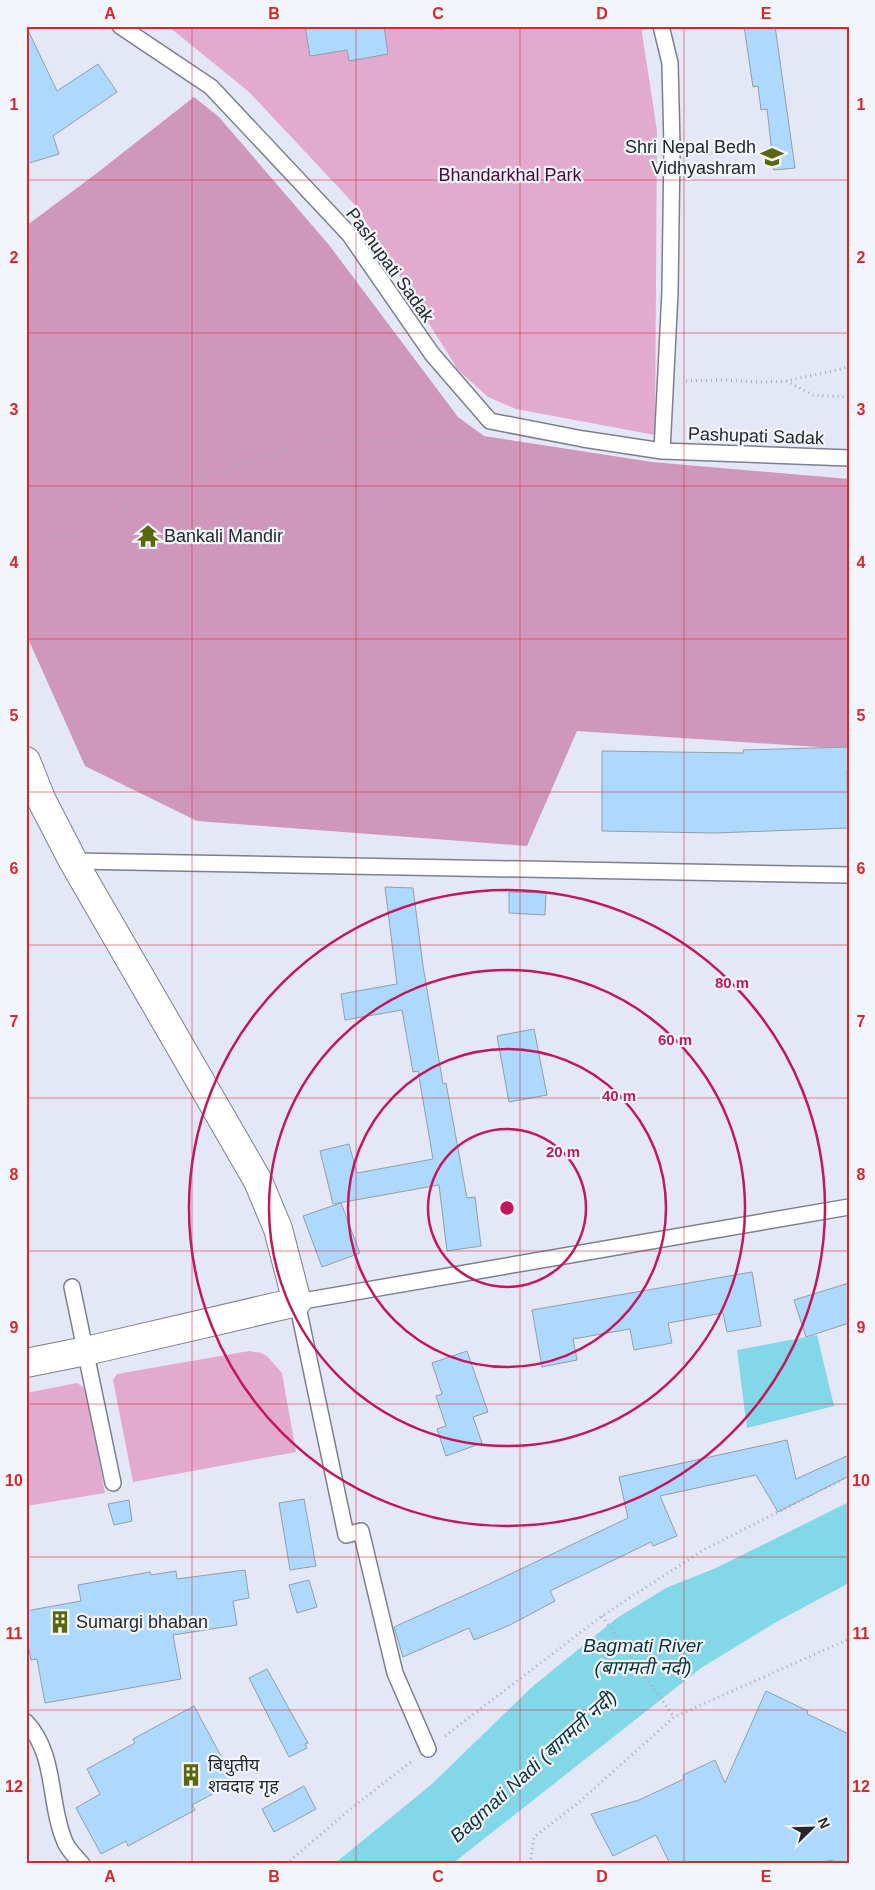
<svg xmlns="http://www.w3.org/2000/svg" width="875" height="1890" font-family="Helvetica,'Noto Sans Devanagari',sans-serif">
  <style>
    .green { fill: #e3aad0 }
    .forest { fill: #d097bd }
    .water { fill: #82d7e8 }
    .building { fill: #aed9fe; stroke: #939ea8 }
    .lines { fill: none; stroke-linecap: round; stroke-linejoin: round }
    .lane-casing { stroke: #7c7f8c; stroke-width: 18 }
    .street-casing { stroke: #7c7f8c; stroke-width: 30 }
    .path { stroke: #aaadb8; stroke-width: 3; stroke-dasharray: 1 4; stroke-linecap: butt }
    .lane { stroke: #fff; stroke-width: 15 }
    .street { stroke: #fff; stroke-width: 28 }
    .grid { fill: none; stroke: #d62828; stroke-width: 1; stroke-opacity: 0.55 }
    .ring { fill: none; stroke: #c2185b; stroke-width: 2.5 }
    .labels { text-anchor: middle; stroke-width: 4.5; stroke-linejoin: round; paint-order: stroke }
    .poi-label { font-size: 18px; fill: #25272c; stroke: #f3f5fd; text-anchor: start }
    .park-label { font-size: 18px; fill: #4a053b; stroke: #f3f5fd }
    .street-label { font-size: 18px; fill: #25272c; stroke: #f3f5fd }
    .water-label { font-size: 19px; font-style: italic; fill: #08323a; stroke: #f3f5fd }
    .centre { fill: #c2185b; stroke: #f3f5fd; stroke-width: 2.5 }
    .ring-label { font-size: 15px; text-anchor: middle; font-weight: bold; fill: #c2185b; stroke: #f3f5fd; stroke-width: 4.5; stroke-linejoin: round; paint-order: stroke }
    .neatline { fill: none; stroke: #d62828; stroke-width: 2 }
    .grid-label { font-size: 16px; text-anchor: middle; font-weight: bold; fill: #d62828 }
  </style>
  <rect width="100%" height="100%" fill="#e4e7f5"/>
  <path class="green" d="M 168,26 L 641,26 L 657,131 L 655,435 L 516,409 L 488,397 L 458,370 L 356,206 L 249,92 Z
    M 249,1351 L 261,1353 L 267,1356 L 282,1373 L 296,1452 L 133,1482 L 113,1380 L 117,1374 Z
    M 77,1383 L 86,1389 L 105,1493 L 26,1506 L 26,1393 Z"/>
  <path class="forest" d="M 194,97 L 219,117 L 329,245 L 458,417 L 484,436 L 652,462 L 849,479 L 849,749 L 577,731 L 527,846 L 197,821 L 85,766 L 26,634 L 26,226 L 97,173 Z"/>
  <path class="water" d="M 817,1335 L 834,1406 L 747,1428 L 737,1350 Z
    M 849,1502 L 849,1583 L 778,1621 L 701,1668 L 452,1864 L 334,1864 L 432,1784 L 532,1687 L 617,1618 L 666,1588 L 716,1568 Z"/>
  <path class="building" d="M 26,26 L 57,91 L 98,64 L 117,92 L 53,136 L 59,154 L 26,164 Z
    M 305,26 L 384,26 L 388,54 L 349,61 L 347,50 L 310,56 Z
    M 744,26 L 775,26 L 795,168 L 774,170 L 767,109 L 761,110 L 758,86 L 753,87 Z
    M 849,747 L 849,770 L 847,770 L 848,828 L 715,833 L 602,831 L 602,751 L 744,753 L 743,750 Z
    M 385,887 L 413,888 L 423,966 L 443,1084 L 446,1083 L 467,1198 L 475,1197 L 481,1246 L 447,1251 L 439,1185 L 333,1204 L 320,1151 L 349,1144 L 357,1173 L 433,1159 L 418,1071 L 413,1072 L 402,1010 L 345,1020 L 341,994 L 397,984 Z
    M 509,892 L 546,893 L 545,915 L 509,913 Z
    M 534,1029 L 547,1095 L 509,1102 L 497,1036 Z
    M 341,1203 L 360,1253 L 322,1267 L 303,1216 Z
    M 752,1272 L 761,1326 L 727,1332 L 723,1313 L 668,1323 L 672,1343 L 634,1350 L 630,1329 L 573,1339 L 577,1360 L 542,1367 L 532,1310 Z
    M 849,1283 L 849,1323 L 806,1337 L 794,1300 Z
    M 467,1351 L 488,1412 L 473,1417 L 482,1443 L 446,1456 L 437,1429 L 446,1426 L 436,1396 L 442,1394 L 432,1363 Z
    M 787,1440 L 796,1479 L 849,1455 L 849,1476 L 778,1512 L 756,1475 L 660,1496 L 677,1536 L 653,1546 L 651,1542 L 550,1591 L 555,1601 L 510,1625 L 474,1640 L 469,1628 L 403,1657 L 394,1627 L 485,1586 L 628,1518 L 619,1477 Z
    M 304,1499 L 316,1566 L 290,1570 L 279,1503 Z
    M 129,1500 L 132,1521 L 114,1525 L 108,1504 Z
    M 245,1570 L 249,1598 L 233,1601 L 237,1625 L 173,1635 L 181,1679 L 45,1703 L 37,1659 L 31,1660 L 26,1634 L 26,1611 L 81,1601 L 78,1585 L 150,1572 L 151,1575 L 176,1571 L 177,1579 Z
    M 309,1580 L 317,1607 L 297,1613 L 289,1585 Z
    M 267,1669 L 308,1743 L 305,1744 L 307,1748 L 289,1757 L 249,1678 Z
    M 766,1691 L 808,1711 L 807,1714 L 849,1734 L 849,1864 L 838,1864 L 832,1860 L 815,1864 L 670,1864 L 656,1835 L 613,1856 L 591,1814 L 639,1800 L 684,1779 L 683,1775 L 715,1760 L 725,1783 Z
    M 194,1706 L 235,1782 L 192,1805 L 195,1810 L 128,1846 L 126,1841 L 101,1854 L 76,1808 L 100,1794 L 87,1769 L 135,1743 L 133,1739 Z
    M 304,1786 L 316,1809 L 274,1832 L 262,1809 Z"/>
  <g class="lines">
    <defs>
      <path id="lane" d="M 120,26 L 211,87 L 349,234 L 432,354 L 490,421 L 583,439 L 662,451 L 849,458
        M 661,26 L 670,63 L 672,147 L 670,292 L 662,451
        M 73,861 L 849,875
        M 72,1287 L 113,1483
        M 26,1722 C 57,1755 48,1803 65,1842 C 68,1850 76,1857 82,1864
        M 428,1749 L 395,1673 L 361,1531 L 346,1535 L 297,1302 L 849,1207"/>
      <path id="street" d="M 26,761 L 42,801 L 73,861 L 258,1181 L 278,1229 L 297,1302 L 86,1351 L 26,1363"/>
    </defs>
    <use href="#lane" class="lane-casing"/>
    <use href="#street" class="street-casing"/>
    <path class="path" d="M 686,381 L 720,380 L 760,382 L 786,381 L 841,369 L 849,366
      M 786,381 L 813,395 L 849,397
      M 26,547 L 101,525 L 151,492 L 318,441 L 475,437
      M 602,1616 L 674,1717
      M 445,1736 L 602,1616 L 705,1549 L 849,1476
      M 286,1864 L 353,1807 L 412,1761
      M 530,1864 L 534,1837 L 578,1803 L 674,1717 L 849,1639"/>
    <use href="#lane" class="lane"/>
    <use href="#street" class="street"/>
  </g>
  <path class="grid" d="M 192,26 L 192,1864M 356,26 L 356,1864M 520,26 L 520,1864M 684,26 L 684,1864M 26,180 L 849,180M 26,333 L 849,333M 26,486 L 849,486M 26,639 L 849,639M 26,792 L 849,792M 26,945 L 849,945M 26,1098 L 849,1098M 26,1251 L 849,1251M 26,1404 L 849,1404M 26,1557 L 849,1557M 26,1710 L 849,1710"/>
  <g class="ring">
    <circle cx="507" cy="1208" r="79"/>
    <circle cx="507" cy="1208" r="159"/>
    <circle cx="507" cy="1208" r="238"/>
    <circle cx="507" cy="1208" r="318"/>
  </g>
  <defs>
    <symbol id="school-bare" viewBox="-9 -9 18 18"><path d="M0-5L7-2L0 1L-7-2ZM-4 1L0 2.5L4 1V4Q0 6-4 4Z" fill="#5b670b" stroke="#f3f5fd" stroke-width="2.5" paint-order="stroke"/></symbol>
    <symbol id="temple-bare" viewBox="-9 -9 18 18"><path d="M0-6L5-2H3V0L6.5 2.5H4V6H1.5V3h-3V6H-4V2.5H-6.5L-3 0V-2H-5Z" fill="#5b670b" stroke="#f3f5fd" stroke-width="2.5" paint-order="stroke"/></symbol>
    <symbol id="building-bare" viewBox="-9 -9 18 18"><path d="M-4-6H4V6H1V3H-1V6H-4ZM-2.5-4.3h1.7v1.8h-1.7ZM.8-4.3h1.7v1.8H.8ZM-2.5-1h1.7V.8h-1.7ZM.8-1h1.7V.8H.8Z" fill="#5b670b" stroke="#f3f5fd" stroke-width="2.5" paint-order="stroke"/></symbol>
  </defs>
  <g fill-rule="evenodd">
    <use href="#school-bare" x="756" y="141" width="32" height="32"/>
    <use href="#temple-bare" x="132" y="520" width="32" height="32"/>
    <use href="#building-bare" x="44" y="1606" width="32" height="32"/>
    <use href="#building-bare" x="175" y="1759" width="32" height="32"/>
  </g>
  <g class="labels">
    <g class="poi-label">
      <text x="756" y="153" text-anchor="end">Shri Nepal Bedh<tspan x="756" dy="21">Vidhyashram</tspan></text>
      <text x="164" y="542">Bankali Mandir</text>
      <text x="76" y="1628">Sumargi bhaban</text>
      <text x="208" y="1771">बिधुतीय<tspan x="208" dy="21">शवदाह गृह</tspan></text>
    </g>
    <g class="park-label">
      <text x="510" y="181">Bhandarkhal Park</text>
    </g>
    <g class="street-label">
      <text transform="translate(390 265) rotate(54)" y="6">Pashupati Sadak</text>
      <text transform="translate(756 436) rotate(2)" y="6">Pashupati Sadak</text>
    </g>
    <g class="water-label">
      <text x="643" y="1652">Bagmati River<tspan x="643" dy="22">(बागमती नदी)</tspan></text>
      <text transform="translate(533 1766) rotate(-42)" y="7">Bagmati Nadi (बागमती नदी)</text>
    </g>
  </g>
  <circle cx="507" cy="1208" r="8" class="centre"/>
  <g class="ring-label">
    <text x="732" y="988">80 m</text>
    <text x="675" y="1045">60 m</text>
    <text x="619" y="1101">40 m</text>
    <text x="563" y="1157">20 m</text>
  </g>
  <rect width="875" height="1890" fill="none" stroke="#f3f5fd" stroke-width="55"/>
  <g transform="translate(812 1828) rotate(67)" stroke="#f3f5fd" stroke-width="4" paint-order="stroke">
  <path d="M0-4L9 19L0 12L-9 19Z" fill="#25272c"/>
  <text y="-8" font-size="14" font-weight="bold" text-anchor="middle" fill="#25272c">N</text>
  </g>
  <rect x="28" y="28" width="820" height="1834" class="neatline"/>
  <g class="grid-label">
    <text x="110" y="19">A</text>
    <text x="274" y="19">B</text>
    <text x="438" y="19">C</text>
    <text x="602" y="19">D</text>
    <text x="766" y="19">E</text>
    <text x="14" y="110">1</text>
    <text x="861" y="110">1</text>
    <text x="14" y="263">2</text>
    <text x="861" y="263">2</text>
    <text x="14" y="415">3</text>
    <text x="861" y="415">3</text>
    <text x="14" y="568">4</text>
    <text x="861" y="568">4</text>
    <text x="14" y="721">5</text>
    <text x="861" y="721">5</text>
    <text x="14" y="874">6</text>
    <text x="861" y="874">6</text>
    <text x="14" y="1027">7</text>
    <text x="861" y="1027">7</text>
    <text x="14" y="1180">8</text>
    <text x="861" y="1180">8</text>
    <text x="14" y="1333">9</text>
    <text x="861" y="1333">9</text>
    <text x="14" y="1486">10</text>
    <text x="861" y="1486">10</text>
    <text x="14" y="1639">11</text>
    <text x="861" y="1639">11</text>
    <text x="14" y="1792">12</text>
    <text x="861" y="1792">12</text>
    <text x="110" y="1882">A</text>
    <text x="274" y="1882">B</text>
    <text x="438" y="1882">C</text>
    <text x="602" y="1882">D</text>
    <text x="766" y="1882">E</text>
  </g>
</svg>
